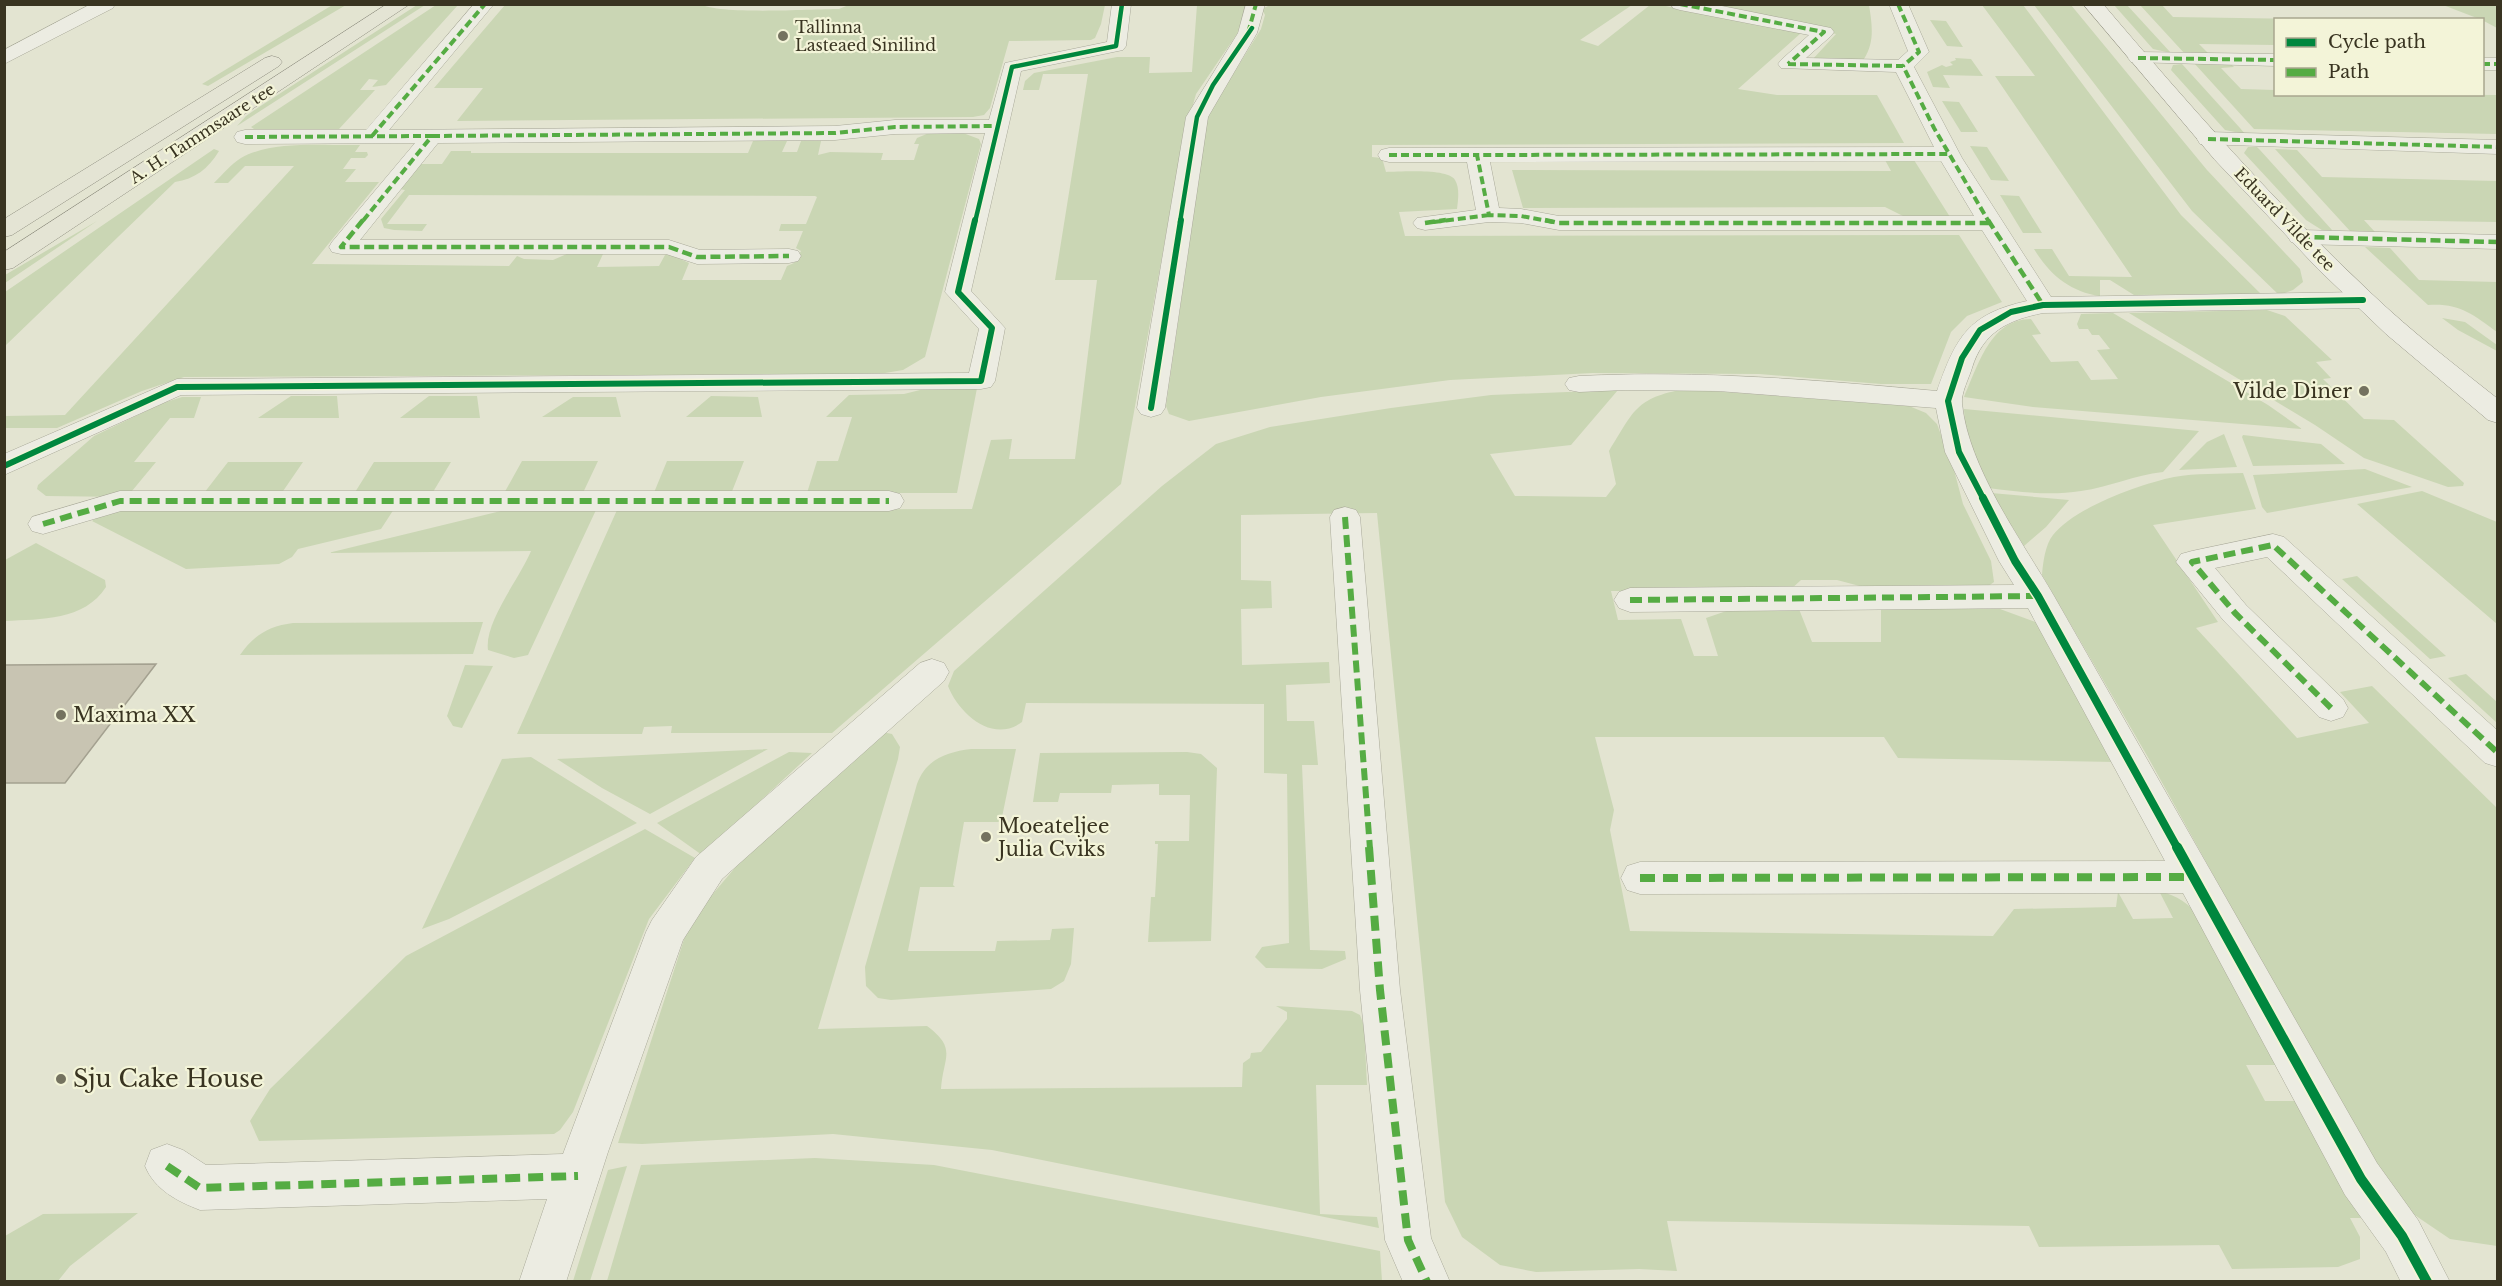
<svg xmlns="http://www.w3.org/2000/svg" width="2502" height="1286" font-family="'Libre Baskerville',serif">
  <style>
    .green { fill: #cad6b4 }
    .building { fill: #c8c4b2; stroke: #a4a190; stroke-width: 1.5 }
    .lines { fill: none; stroke-linecap: round; stroke-linejoin: round }
    .street-casing { stroke: #a9a999; stroke-width: 1 }
    .secondary-casing { stroke: #999889; stroke-width: 1 }
    .primary-casing { stroke: #8f8e80; stroke-width: 1 }
    .street { fill: #ecece2; fill-rule: evenodd }
    .secondary { fill: #ecece2; fill-rule: evenodd }
    .primary { fill: #e4e4d4; fill-rule: evenodd }
    .quiet-far3 { stroke: #55ac43; stroke-width: 4; stroke-dasharray: 8 4; stroke-linecap: butt }
    .quiet-far2 { stroke: #55ac43; stroke-width: 4.5; stroke-dasharray: 10 4.5; stroke-linecap: butt }
    .quiet-far1 { stroke: #55ac43; stroke-width: 6; stroke-dasharray: 12 6; stroke-linecap: butt }
    .quiet { stroke: #55ac43; stroke-width: 8; stroke-dasharray: 15 8; stroke-linecap: butt }
    .cycleway-far3-casing { stroke: #f3f4d8; stroke-width: 7 }
    .cycleway-far2-casing { stroke: #f3f4d8; stroke-width: 9 }
    .cycleway-far1-casing { stroke: #f3f4d8; stroke-width: 11 }
    .cycleway-casing { stroke: #f3f4d8; stroke-width: 14 }
    .cycleway-far3 { stroke: #00873e; stroke-width: 4.5 }
    .cycleway-far2 { stroke: #00873e; stroke-width: 6 }
    .cycleway-far1 { stroke: #00873e; stroke-width: 8 }
    .cycleway { stroke: #00873e; stroke-width: 10 }
    .poi-dot { fill: #74725f; stroke: #f3f4d8; stroke-width: 2 }
    .labels { text-anchor: middle; stroke-width: 4.5; stroke-linejoin: round; paint-order: stroke }
    .far-poi-label { font-size: 16px; fill: #393421; stroke: #f3f4d8; text-anchor: start }
    .far-street-label { font-size: 16px; fill: #393421; stroke: #f3f4d8 }
    .poi-label { font-size: 20px; fill: #393421; stroke: #f3f4d8; text-anchor: start }
    .near-poi-label { font-size: 24px; fill: #393421; stroke: #f3f4d8; text-anchor: start }
  </style>
  <rect width="100%" height="100%" fill="#e3e4d1"/>
  <path class="green" d="M 334,4 L 346,5 L 208,86 L 202,84 Z
    M 700,4 C 719,15 812,9 839,9 L 851,4 L 1105,5 L 1101,24 L 1095,38 L 1091,40 L 1009,41 L 990,108 L 984,115 L 973,117 L 457,121 L 483,88 L 434,88 L 505,5 Z
    M 417,5 L 425,5 L 237,126 L 246,116 L 259,107 Z
    M 436,5 L 458,5 L 386,85 L 372,87 L 378,80 L 369,79 L 360,90 L 375,90 L 339,129 L 254,129 L 251,127 Z
    M 1197,5 L 1249,5 L 1239,31 L 1196,94 L 1183,140 L 1121,484 L 832,733 L 671,733 L 672,726 L 644,727 L 642,734 L 517,734 L 617,510 L 972,509 L 991,440 L 1012,439 L 1009,459 L 1075,459 L 1097,280 L 1055,280 L 1088,74 L 1043,74 L 1039,90 L 1023,90 L 1025,81 L 1034,73 L 1117,57 L 1150,57 L 1149,73 L 1192,72 Z
    M 1270,5 L 1632,5 L 1580,40 L 1598,46 L 1650,5 L 1661,5 L 1801,33 L 1738,89 L 1777,95 L 1877,95 L 1904,143 L 1372,145 L 1372,157 L 1382,158 L 1386,172 C 1400,172 1448,168 1455,180 C 1460,188 1458,200 1457,209 L 1399,212 L 1405,236 L 1959,235 L 2002,302 L 1967,316 L 1951,332 L 1931,384 L 1881,384 L 1759,374 L 1593,373 L 1450,380 L 1321,397 L 1189,421 L 1169,414 L 1166,406 L 1208,115 L 1261,29 L 1265,15 L 1262,9 Z
    M 1694,5 L 1869,5 C 1872,24 1875,42 1864,59 L 1812,60 L 1836,34 Z
    M 1982,5 L 2023,5 L 2181,215 L 2263,296 L 2218,297 L 2212,294 L 2134,295 L 2110,280 L 2100,280 L 2100,296 C 2070,292 2049,274 2034,249 L 2052,249 L 2069,276 L 2132,277 L 1995,76 L 2035,76 Z
    M 2034,5 L 2071,5 L 2207,170 L 2300,269 L 2303,282 L 2293,290 L 2279,295 L 2192,211 Z
    M 2114,5 L 2127,5 L 2171,53 L 2153,49 Z
    M 2140,5 L 2162,5 L 2173,17 L 2314,19 L 2276,20 L 2275,45 L 2199,44 L 2208,53 L 2185,54 Z
    M 2489,5 L 2497,6 L 2497,28 L 2482,20 L 2443,5 Z
    M 1930,20 L 1946,21 L 1963,47 L 1947,46 Z
    M 1955,58 L 1971,59 L 1983,76 L 1943,75 L 1950,88 L 1933,87 L 1927,72 L 1942,65 L 1946,67 L 1953,65 L 1950,62 L 1956,60 Z
    M 2194,63 L 2231,64 L 2234,67 L 2221,68 L 2241,89 L 2275,90 L 2276,94 L 2497,95 L 2497,134 L 2254,129 Z
    M 2182,64 L 2240,128 L 2245,134 L 2225,130 L 2171,70 L 2173,65 Z
    M 1942,101 L 1959,102 L 1978,132 L 1961,132 Z
    M 963,133 L 979,139 L 981,144 L 925,357 L 903,370 L 879,374 L 184,377 L 142,391 L 57,428 L 5,428 L 5,416 L 65,415 L 294,166 L 245,166 L 228,183 L 214,183 C 223,174 231,164 241,158 C 273,140 324,146 360,145 L 355,152 L 367,152 L 368,155 L 365,158 L 351,158 L 343,169 L 356,169 L 345,182 L 379,182 L 312,264 L 509,266 L 517,256 L 524,259 L 553,260 L 569,253 L 603,254 L 597,267 L 659,266 L 665,255 L 669,254 L 689,263 L 682,280 L 781,280 L 787,266 L 794,263 L 801,251 L 796,248 L 803,231 L 779,231 L 781,224 L 806,224 L 817,197 L 815,196 L 409,195 L 387,224 L 427,224 L 422,231 L 394,230 L 384,228 L 381,219 L 405,190 L 399,189 L 419,164 L 442,164 L 451,151 L 471,151 L 471,153 L 748,153 L 753,141 L 787,141 L 782,152 L 797,152 L 801,141 L 821,141 L 818,155 L 830,152 L 883,153 L 881,160 L 914,160 L 919,144 L 914,144 L 917,138 L 929,133 Z
    M 1970,146 L 1987,147 L 2009,181 L 1991,180 Z
    M 2248,147 L 2257,147 L 2260,150 L 2332,230 L 2331,231 L 2325,232 L 2306,220 L 2244,153 Z
    M 214,149 L 219,151 C 208,169 195,179 175,182 L 5,346 L 5,292 Z
    M 2275,149 L 2297,150 L 2322,177 L 2497,181 L 2497,222 L 2364,220 L 2375,232 L 2350,231 Z
    M 1885,160 L 1914,160 L 1950,217 L 1905,217 L 1885,207 L 1523,208 L 1512,170 L 1891,171 Z
    M 2000,195 L 2019,196 L 2042,233 L 2023,233 Z
    M 97,221 L 5,283 L 5,275 Z
    M 2365,247 L 2390,248 L 2419,280 L 2497,282 L 2497,332 C 2472,314 2460,303 2428,305 Z
    M 2267,310 L 2285,316 L 2332,360 L 2316,362 L 2331,378 L 2323,379 L 2364,419 L 2394,420 L 2464,483 L 2463,486 L 2448,487 L 2364,458 L 2315,425 L 2129,313 Z
    M 2113,313 L 2268,405 L 2302,429 L 2033,407 L 1964,397 C 1978,366 1990,319 2031,319 L 2041,334 L 2032,335 L 2051,362 L 2078,361 L 2091,380 L 2118,379 L 2097,350 L 2110,349 L 2099,335 L 2092,335 L 2088,329 L 2079,329 L 2077,324 L 2081,314 Z
    M 2442,318 L 2465,322 L 2497,345 L 2497,351 L 2458,330 Z
    M 977,388 L 957,493 L 807,493 L 817,461 L 838,461 L 852,417 L 826,417 L 849,395 L 904,394 L 924,389 Z
    M 1685,389 L 1909,406 L 1926,413 L 1937,424 L 1954,470 L 1963,504 L 1991,561 L 1994,582 L 1987,587 L 1871,589 L 1837,580 L 1801,580 L 1789,591 L 1611,591 L 1618,620 L 1681,619 L 1694,656 L 1718,656 L 1706,618 L 1747,604 L 1797,604 L 1812,642 L 1881,642 L 1881,609 L 2000,609 L 2046,626 L 2116,762 L 1898,758 L 1884,737 L 1595,737 L 1614,810 L 1610,830 L 1630,931 L 1993,936 L 2014,909 L 2116,907 L 2118,892 L 2133,919 L 2173,918 L 2159,891 C 2178,896 2188,903 2201,918 L 2280,1065 L 2246,1065 L 2265,1101 L 2299,1101 L 2361,1218 L 2350,1218 L 2360,1237 L 2360,1259 L 2338,1267 L 2232,1269 L 2219,1245 L 2039,1247 L 2029,1226 L 1667,1221 L 1677,1271 L 1639,1269 L 1536,1272 L 1500,1265 L 1462,1237 L 1445,1202 L 1377,513 L 1241,515 L 1241,580 L 1271,581 L 1272,608 L 1241,609 L 1242,665 L 1329,662 L 1330,683 L 1286,685 L 1287,721 L 1314,721 L 1318,765 L 1302,765 L 1310,950 L 1345,951 L 1346,959 L 1322,969 L 1266,968 L 1255,957 L 1262,947 L 1289,943 L 1287,774 L 1264,773 L 1264,704 L 1026,703 L 1022,722 C 993,744 959,714 948,686 L 954,671 L 1162,486 L 1216,444 L 1270,427 L 1391,408 L 1491,395 L 1618,390 L 1571,445 L 1490,454 L 1515,496 L 1606,497 L 1616,484 L 1609,451 C 1634,411 1635,398 1685,389 Z
    M 291,396 L 337,396 L 339,418 L 258,418 Z
    M 429,396 L 477,396 L 480,418 L 400,418 Z
    M 711,396 L 758,397 L 762,417 L 686,417 Z
    M 182,397 L 201,397 L 194,418 L 170,418 L 134,462 L 156,462 L 127,497 L 46,496 L 37,489 L 38,485 L 94,436 L 163,403 Z
    M 573,397 L 616,397 L 621,417 L 542,417 Z
    M 1964,409 L 2199,431 L 2163,472 C 2134,475 2110,487 2081,491 C 2050,496 2019,492 1988,488 L 1966,449 Z
    M 2224,434 L 2237,467 L 2179,470 L 2207,442 Z
    M 2243,435 L 2321,444 L 2345,464 L 2253,466 L 2242,437 Z
    M 522,461 L 598,461 L 581,497 L 502,497 Z
    M 667,461 L 744,461 L 731,494 L 653,495 Z
    M 228,462 L 303,462 L 279,497 L 201,497 Z
    M 374,462 L 451,462 L 430,497 L 352,497 Z
    M 2365,469 L 2412,487 L 2267,513 L 2262,507 L 2253,475 Z
    M 2243,473 L 2256,509 L 2153,525 L 2218,622 L 2196,628 L 2297,738 L 2369,723 L 2340,692 L 2372,686 L 2497,808 L 2497,1246 L 2450,1239 L 2394,1201 L 2149,759 L 2042,575 C 2043,563 2045,545 2053,535 C 2074,508 2140,484 2174,477 C 2196,473 2221,474 2243,473 Z
    M 2422,491 L 2497,522 L 2497,624 L 2357,504 Z
    M 1991,493 L 2069,500 L 2046,527 L 2024,546 Z
    M 394,509 L 381,529 L 298,549 L 292,557 L 279,564 L 186,569 L 92,521 L 106,511 Z
    M 505,510 L 596,510 L 528,655 L 514,658 L 488,650 C 484,622 520,578 531,551 L 328,553 Z
    M 36,543 L 105,580 L 106,587 C 84,621 41,619 5,621 L 5,560 Z
    M 2357,576 L 2446,656 L 2430,659 L 2342,579 Z
    M 483,622 L 473,654 L 240,655 C 254,635 269,626 293,623 Z
    M 465,665 L 493,666 L 462,728 L 453,726 L 447,716 Z
    M 2466,674 L 2497,702 L 2497,723 L 2448,678 Z
    M 882,732 L 892,734 L 900,747 L 898,759 L 818,1029 L 927,1026 C 958,1049 943,1057 941,1089 L 1242,1087 L 1243,1063 L 1250,1058 L 1251,1053 L 1261,1052 L 1287,1019 L 1287,1012 L 1276,1006 L 1352,1011 L 1360,1015 L 1364,1026 L 1367,1085 L 1316,1085 L 1320,1214 L 1377,1217 L 1379,1228 L 992,1150 L 833,1134 L 642,1144 L 618,1143 L 690,921 L 739,863 Z
    M 768,749 L 650,814 L 602,788 L 557,759 Z
    M 971,749 L 1016,749 L 1001,822 L 964,822 L 953,885 L 955,887 L 920,887 L 908,951 L 995,951 L 997,941 L 1050,940 L 1052,929 L 1074,928 L 1071,964 L 1064,981 L 1051,989 L 891,1000 L 878,998 L 866,986 L 865,967 L 917,784 C 926,759 947,752 971,749 Z
    M 789,752 L 812,753 L 702,855 L 657,823 Z
    M 1187,752 L 1201,754 L 1217,768 L 1211,941 L 1148,942 L 1151,897 L 1155,897 L 1158,844 L 1155,844 L 1155,841 L 1189,841 L 1190,795 L 1159,795 L 1159,784 L 1112,785 L 1111,793 L 1060,793 L 1058,802 L 1033,802 L 1040,753 Z
    M 531,757 L 637,823 L 449,919 L 422,929 L 502,759 Z
    M 645,829 L 695,858 L 649,919 L 573,1112 L 560,1130 L 554,1134 L 259,1141 L 250,1121 L 270,1089 L 406,956 Z
    M 815,1158 L 934,1165 L 1380,1251 L 1382,1281 L 607,1281 L 641,1165 Z
    M 627,1166 L 590,1281 L 573,1281 L 608,1170 Z
    M 138,1213 L 70,1266 L 58,1281 L 5,1281 L 5,1236 L 43,1214 Z"/>
  <path class="building" d="M 156,664 L 65,783 L 4,783 L 4,665 Z"/>
  <g class="lines">
    <defs>
      <path id="street" d="M 91,4 L 115,4 L 113,8 L 4,64 L 4,50 Z
        M 474,4 L 494,4 L 389,130 L 835,126 L 895,120 L 989,120 L 1005,63 L 1107,42 L 1112,4 L 1131,4 L 1126,46 L 1123,50 L 1021,71 L 971,291 L 1005,328 L 995,381 L 991,387 L 981,389 L 181,395 L 4,475 L 4,454 L 177,379 L 969,373 L 979,329 L 945,292 L 985,133 L 895,134 L 835,140 L 438,143 L 360,240 L 669,240 L 700,250 L 789,249 L 798,251 L 801,256 L 798,261 L 789,263 L 697,264 L 666,254 L 341,254 L 332,252 L 329,247 L 332,242 L 415,143 L 245,144 L 237,142 L 234,137 L 237,132 L 245,130 L 366,130 Z
        M 1246,4 L 1265,4 L 1257,33 L 1208,117 L 1165,408 L 1161,414 L 1151,417 L 1141,414 L 1137,408 L 1186,117 L 1238,33 Z
        M 1671,4 L 1712,4 L 1831,28 L 1834,32 L 1831,36 L 1806,58 L 1898,60 L 1908,51 L 1889,4 L 1908,4 L 1929,52 L 1914,67 L 1962,158 L 2051,297 L 2363,292 L 2372,295 L 2376,300 L 2372,305 L 2363,308 L 2043,313 C 2008,320 1983,332 1972,368 C 1969,378 1961,393 1962,403 C 1968,467 2022,541 2054,596 L 2377,1163 L 2418,1220 L 2450,1282 L 2401,1282 L 2386,1252 L 2345,1195 L 2183,893 L 1640,894 L 1627,890 L 1621,878 L 1627,866 L 1640,862 L 2165,861 L 2028,608 L 1630,612 L 1619,608 L 1614,600 L 1619,592 L 1630,588 L 2014,585 L 1999,561 L 1945,452 L 1936,408 L 1718,391 L 1625,390 L 1579,392 L 1569,390 L 1565,384 L 1569,378 L 1579,376 C 1699,370 1818,380 1937,391 C 1956,337 1968,314 2027,301 L 1982,230 L 1559,230 L 1521,223 L 1489,222 L 1425,230 L 1417,228 L 1413,223 L 1417,218 L 1476,210 L 1467,162 L 1389,162 L 1381,160 L 1378,155 L 1381,150 L 1389,148 L 1934,147 L 1896,72 L 1781,68 L 1778,64 L 1781,60 L 1809,35 L 1680,10 L 1673,8 ZM 1941,161 L 1974,216 L 1559,216 L 1521,209 L 1499,208 L 1490,162 Z
        M 2138,52 L 2276,54 L 2276,66 L 2131,62 L 2128,58 L 2131,54 Z
        M 2482,58 L 2498,58 L 2498,70 L 2482,70 Z
        M 2208,132 L 2498,140 L 2498,154 L 2200,144 L 2197,139 L 2200,134 Z
        M 2300,230 L 2498,235 L 2498,249 L 2300,244 L 2291,242 L 2288,237 L 2291,232 Z
        M 120,491 L 889,491 L 900,494 L 904,501 L 900,508 L 889,511 L 121,511 L 43,534 L 32,531 L 28,524 L 32,517 Z
        M 1345,507 L 1356,510 L 1360,517 L 1400,990 L 1431,1238 L 1450,1282 L 1403,1282 L 1385,1240 L 1360,990 L 1330,517 L 1334,510 Z
        M 2273,534 L 2284,537 L 2498,731 L 2498,767 L 2485,763 L 2267,557 L 2215,568 L 2246,605 L 2343,699 L 2348,708 L 2343,717 L 2331,721 L 2319,717 L 2224,621 L 2176,562 L 2181,554 L 2192,551 Z
        M 932,659 L 944,663 L 949,672 L 944,681 L 722,879 L 683,940 L 608,1152 L 566,1282 L 519,1282 L 547,1199 L 200,1210 C 177,1201 155,1190 145,1166 L 151,1150 L 167,1144 L 183,1150 L 206,1165 L 563,1154 L 646,932 L 652,920 L 696,857 L 920,663 Z"/>
      <path id="secondary" d="M 2083,4 L 2103,4 C 2188,104 2276,204 2372,294 C 2412,332 2455,365 2498,399 L 2498,423 L 2488,420 L 2386,334 L 2318,269 L 2215,160 Z"/>
      <path id="primary" d="M 387,4 L 410,4 L 13,268 L 4,270 L 4,252 Z
        M 272,56 L 279,58 L 282,62 L 279,66 L 12,235 L 4,237 L 4,219 L 265,58 Z"/>
    </defs>
    <use href="#street" class="street-casing"/>
    <use href="#secondary" class="secondary-casing"/>
    <use href="#primary" class="primary-casing"/>
    <use href="#street" class="street"/>
    <use href="#secondary" class="secondary"/>
    <use href="#primary" class="primary"/>
    <path class="quiet-far3" d="M 1680,4 L 1824,32 L 1788,64
      M 1898,4 L 1919,52 L 1903,66
      M 1248,33 L 1256,4
      M 2138,58 L 2276,60
      M 1788,64 L 1903,66 L 1934,128 L 1989,222
      M 2482,64 L 2498,64
      M 372,136 L 485,4
      M 432,136 L 835,133 L 895,127 L 996,126
      M 245,137 L 432,136 L 362,222
      M 2208,139 L 2498,147
      M 1389,155 L 1477,155
      M 1434,222 L 1489,215
      M 1553,222 L 1521,216 L 1489,215 L 1477,155 L 1948,154"/>
    <path class="quiet-far2" d="M 363,220 L 341,247 L 669,247 L 697,257 L 789,256
      M 1545,220 L 1559,223 L 1989,223
      M 1988,220 L 2043,305
      M 1425,223 L 1446,220
      M 2300,237 L 2498,242"/>
    <path class="quiet-far1" d="M 1345,517 L 1370,849
      M 43,524 L 120,501 L 889,501
      M 1630,600 L 2038,596
      M 2331,708 L 2235,613 L 2192,562 L 2273,545 L 2498,753"/>
    <path class="quiet" d="M 1369,847 L 1380,990 L 1408,1240 L 1427,1282
      M 1640,878 L 2195,877
      M 167,1166 L 200,1188 L 578,1176"/>
    <defs>
      <path id="cycleway-far3" d="M 975,222 L 1012,67 L 1116,46 L 1122,4
        M 1180,222 L 1197,117 L 1213,85 L 1252,28"/>
      <path id="cycleway-far2" d="M 1151,408 L 1181,220
        M 4,466 L 177,387 L 981,381 L 992,328 L 958,292 L 975,220
        M 1984,500 L 1959,452 L 1948,401 L 1962,358 L 1980,330 L 2011,312 L 2043,305 L 2363,300"/>
      <path id="cycleway-far1" d="M 1983,498 L 2015,561 L 2038,596 L 2178,849"/>
      <path id="cycleway" d="M 2177,847 L 2361,1179 L 2402,1236 L 2427,1282"/>
    </defs>
    <use href="#cycleway-far3" class="cycleway-far3-casing"/>
    <use href="#cycleway-far2" class="cycleway-far2-casing"/>
    <use href="#cycleway-far1" class="cycleway-far1-casing"/>
    <use href="#cycleway" class="cycleway-casing"/>
    <use href="#cycleway-far3" class="cycleway-far3"/>
    <use href="#cycleway-far2" class="cycleway-far2"/>
    <use href="#cycleway-far1" class="cycleway-far1"/>
    <use href="#cycleway" class="cycleway"/>
  </g>
  <g class="poi-dot">
    <circle cx="783" cy="36" r="6"/>
    <circle cx="2364" cy="391" r="6"/>
    <circle cx="61" cy="715" r="6"/>
    <circle cx="986" cy="837" r="6"/>
    <circle cx="61" cy="1079" r="6"/>
  </g>
  <g class="labels">
    <g class="far-poi-label">
      <text x="795" y="33">Tallinna<tspan x="795" dy="18">Lasteaed Sinilind</tspan></text>
    </g>
    <g class="far-street-label">
      <text transform="translate(202 133) rotate(-33)" y="6">A. H. Tammsaare tee</text>
      <text transform="translate(2285 219) rotate(46)" y="6">Eduard Vilde tee</text>
    </g>
    <g class="poi-label">
      <text x="2352" y="398" text-anchor="end">Vilde Diner</text>
      <text x="73" y="722">Maxima XX</text>
      <text x="998" y="833">Moeateljee<tspan x="998" dy="23">Julia Cviks</tspan></text>
    </g>
    <g class="near-poi-label">
      <text x="73" y="1087">Sju Cake House</text>
    </g>
  </g>
  <rect width="2502" height="1286" fill="none" stroke="#393421" stroke-width="12"/>
  <rect x="2274" y="18" width="210" height="78" fill="#f3f4d8" stroke="#a9a78f" stroke-width="1.5"/>
  <rect x="2286" y="38" width="30" height="9" fill="#00873e" stroke="#a9a78f" stroke-width="1.5"/>
  <text x="2328" y="48" font-size="18" fill="#393421">Cycle path</text>
  <rect x="2286" y="68" width="30" height="9" fill="#55ac43" stroke="#a9a78f" stroke-width="1.5"/>
  <text x="2328" y="78" font-size="18" fill="#393421">Path</text>
</svg>
